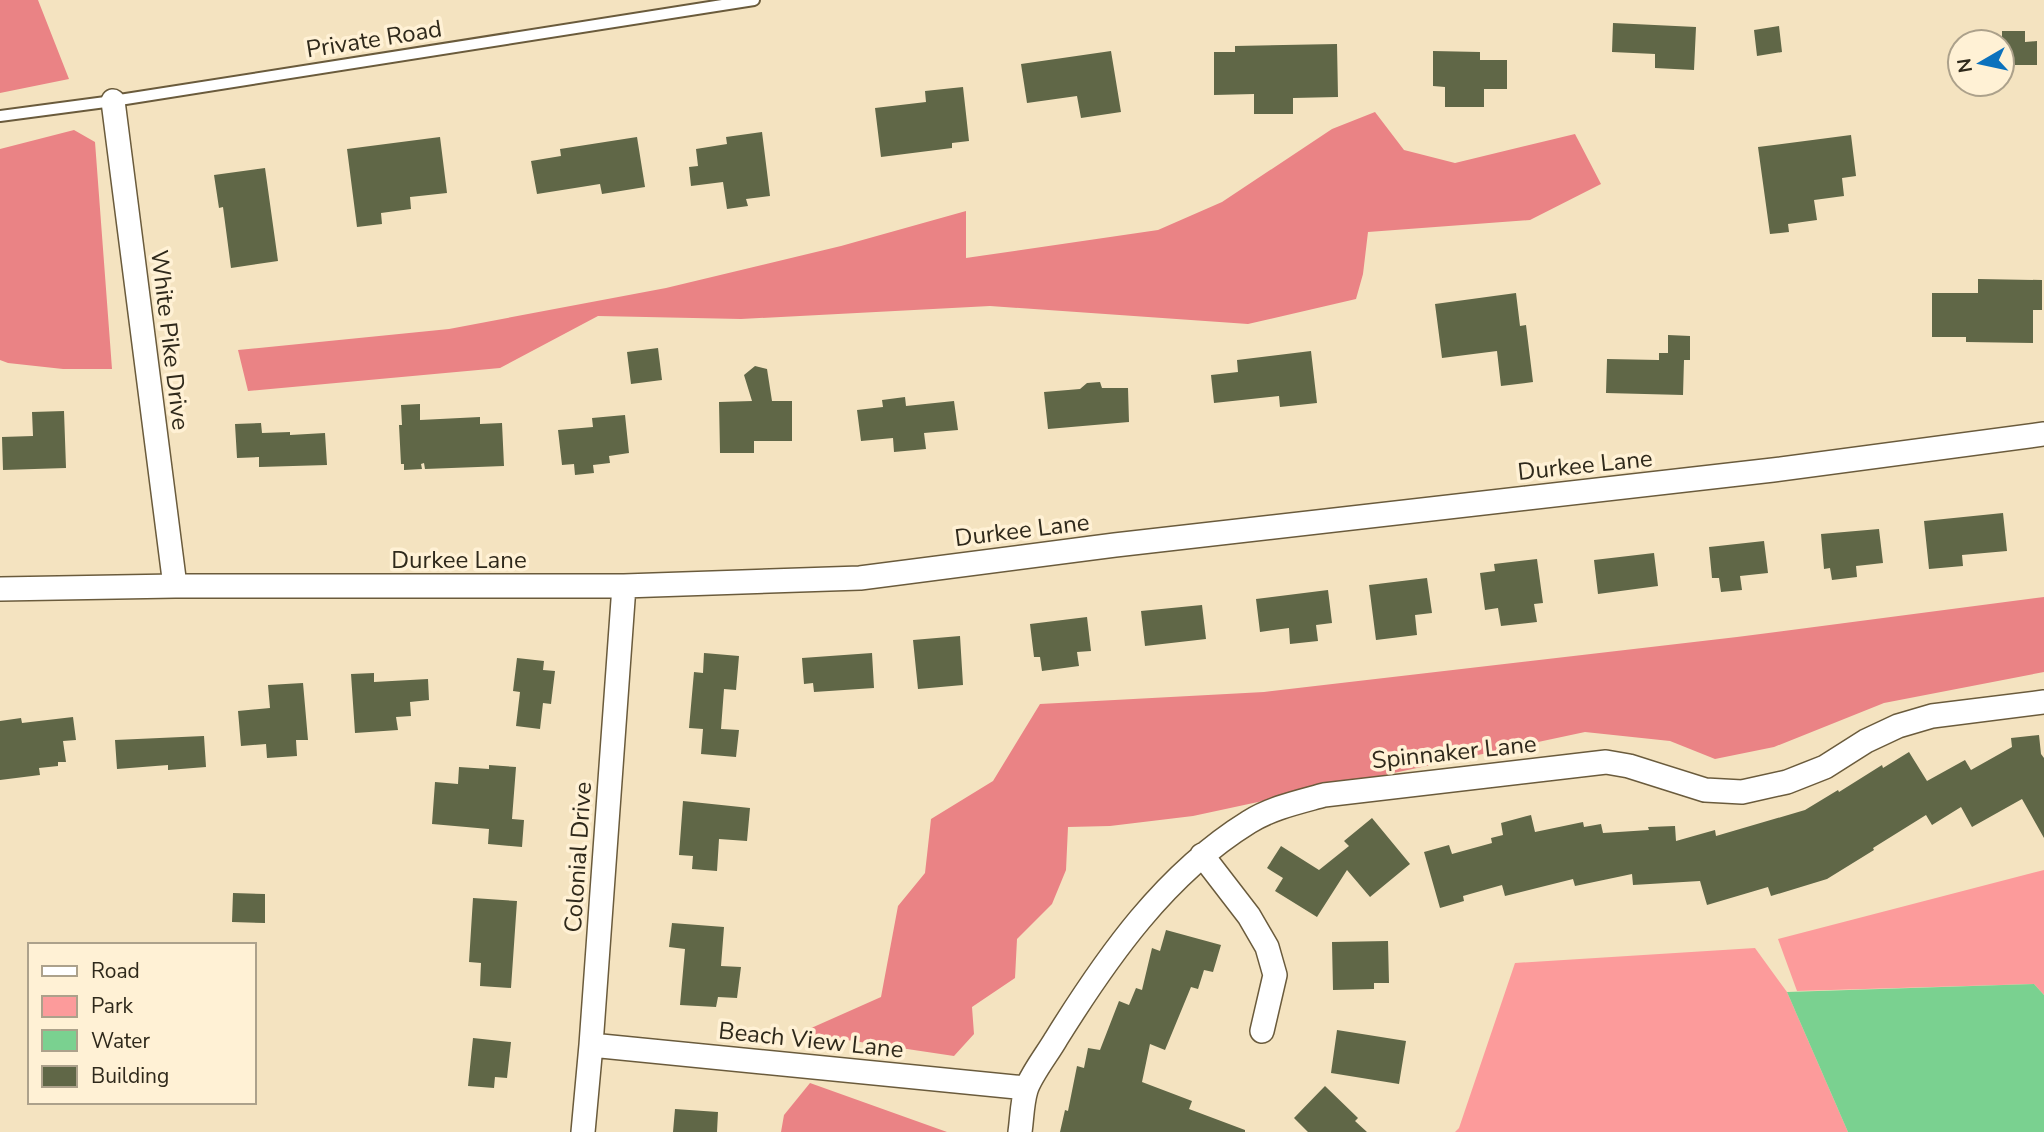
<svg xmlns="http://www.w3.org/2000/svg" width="2044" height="1132" font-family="'Nunito Sans',sans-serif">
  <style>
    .green { fill: #fc9b9b }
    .forest { fill: #ea8385 }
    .water { fill: #7ad190 }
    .building { fill: #606747 }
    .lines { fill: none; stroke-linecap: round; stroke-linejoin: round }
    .service-casing { stroke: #6a5b3c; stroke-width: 14 }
    .minor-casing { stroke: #6a5b3c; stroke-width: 26 }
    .service { stroke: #fff; stroke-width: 10 }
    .minor { stroke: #fff; stroke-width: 23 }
    .labels { text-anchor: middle; stroke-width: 7; stroke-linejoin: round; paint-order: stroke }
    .street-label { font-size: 24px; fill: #2f291b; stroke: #fff1d5 }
  </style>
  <rect width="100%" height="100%" fill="#f4e3c0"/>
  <path class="green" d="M 2044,870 L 2044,995 L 2034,984 L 1797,991 L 1778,939 Z
    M 1755,948 L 1787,992 L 1848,1132 L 1455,1132 L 1459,1128 L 1515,963 Z"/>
  <path class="forest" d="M 0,0 L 38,0 L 69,79 L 0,93 Z
    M 1375,112 L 1404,150 L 1455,163 L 1575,134 L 1601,184 L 1530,220 L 1368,232 L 1363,274 L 1356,299 L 1248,324 L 990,306 L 741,319 L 598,316 L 500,368 L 248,391 L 238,350 L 449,329 L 666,288 L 841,246 L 966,211 L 966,258 L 1158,230 L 1222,202 L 1332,129 Z
    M 74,130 L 95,142 L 112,369 L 63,369 L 8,363 L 0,360 L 0,149 Z
    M 2044,597 L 2044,672 L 1884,703 L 1774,747 L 1715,759 L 1670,741 L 1585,732 L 1193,816 L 1110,826 L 1068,827 L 1066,870 L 1052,904 L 1017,939 L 1015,978 L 972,1007 L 974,1034 L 954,1056 L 800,1033 L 881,997 L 898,906 L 925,873 L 931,819 L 993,781 L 1040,704 L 1264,692 L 1737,637 Z
    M 810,1083 L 947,1132 L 781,1132 L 784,1115 Z"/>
  <path class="water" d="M 2034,984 L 2044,995 L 2044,1132 L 1848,1132 L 1787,992 Z"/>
  <path class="building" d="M 1613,23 L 1696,27 L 1694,70 L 1655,68 L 1655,54 L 1612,52 Z
    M 1779,26 L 1782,52 L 1757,56 L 1754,30 Z
    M 2002,31 L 2025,31 L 2025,42 L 2037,41 L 2037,65 L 2002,65 Z
    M 1337,44 L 1338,97 L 1293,98 L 1293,114 L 1254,114 L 1254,94 L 1214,95 L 1214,52 L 1235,52 L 1235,46 Z
    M 1111,51 L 1121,112 L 1081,118 L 1077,96 L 1027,103 L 1021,64 Z
    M 1433,51 L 1480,52 L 1480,60 L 1507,60 L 1507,89 L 1484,89 L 1484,107 L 1445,107 L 1445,87 L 1433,86 Z
    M 963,87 L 969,141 L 952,143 L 952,148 L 881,157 L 875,108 L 926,102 L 925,91 Z
    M 762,132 L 770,196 L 746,199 L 748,206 L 727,209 L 723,182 L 691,186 L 689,167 L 698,166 L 696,149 L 727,144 L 726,137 Z
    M 1851,135 L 1856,176 L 1842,178 L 1844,196 L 1814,200 L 1817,220 L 1788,224 L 1789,232 L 1770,234 L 1758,147 Z
    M 440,137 L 447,193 L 410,197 L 411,209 L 381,213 L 382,224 L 357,227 L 347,149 Z
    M 637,137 L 645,187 L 602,194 L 600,184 L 537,194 L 531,161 L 561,156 L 560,149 Z
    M 265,168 L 278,261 L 231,268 L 223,207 L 219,208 L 214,175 Z
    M 1978,279 L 2042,280 L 2042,310 L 2033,310 L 2033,343 L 1966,342 L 1966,337 L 1932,337 L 1932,293 L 1978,293 Z
    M 1516,293 L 1520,326 L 1526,325 L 1533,382 L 1501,386 L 1497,351 L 1442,358 L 1435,304 Z
    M 1668,335 L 1690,336 L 1690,360 L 1684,360 L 1683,395 L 1606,393 L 1607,359 L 1659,360 L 1659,353 L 1668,353 Z
    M 658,348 L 662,380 L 631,384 L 627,352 Z
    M 1311,351 L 1317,403 L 1280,407 L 1279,396 L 1214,403 L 1211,375 L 1238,372 L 1237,360 Z
    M 755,366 L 767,369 L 772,401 L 792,401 L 792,441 L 754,441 L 754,453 L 720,453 L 719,402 L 752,401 L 744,375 Z
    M 1100,382 L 1102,388 L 1128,388 L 1129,422 L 1048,429 L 1044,392 L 1080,389 L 1087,383 Z
    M 905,397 L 906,406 L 954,401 L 958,430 L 924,433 L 926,449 L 894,452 L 893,438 L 861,441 L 857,410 L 883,407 L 882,400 Z
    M 420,404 L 420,420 L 480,417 L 480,424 L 502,423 L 504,466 L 425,469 L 424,463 L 421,464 L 422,469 L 404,470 L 404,464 L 401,464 L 399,425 L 402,425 L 401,405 Z
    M 64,411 L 66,468 L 3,470 L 2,437 L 33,436 L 32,412 Z
    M 625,415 L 629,453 L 609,456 L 610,463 L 593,465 L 594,473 L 575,475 L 574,464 L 562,465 L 558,430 L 593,427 L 592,418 Z
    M 261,423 L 262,433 L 290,432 L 290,435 L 325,433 L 327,465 L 259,467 L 259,457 L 237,458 L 235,424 Z
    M 2003,513 L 2007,551 L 1962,555 L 1963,566 L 1929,569 L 1924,521 Z
    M 1879,529 L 1883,563 L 1856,566 L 1857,577 L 1832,580 L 1830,568 L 1824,569 L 1821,534 Z
    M 1764,541 L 1768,573 L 1740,576 L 1742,590 L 1721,592 L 1719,578 L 1712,578 L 1709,547 Z
    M 1654,553 L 1658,586 L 1598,594 L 1594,560 Z
    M 1537,559 L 1543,603 L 1534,604 L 1537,622 L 1501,626 L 1498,608 L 1485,610 L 1480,573 L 1495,571 L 1494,564 Z
    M 1427,578 L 1432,613 L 1415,615 L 1417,635 L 1376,640 L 1369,585 Z
    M 1328,590 L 1332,623 L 1316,625 L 1318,641 L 1290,644 L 1289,628 L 1260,632 L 1256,599 Z
    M 1202,605 L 1206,639 L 1145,646 L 1141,611 Z
    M 1087,617 L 1091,651 L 1077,652 L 1079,666 L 1042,671 L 1040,657 L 1034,657 L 1030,624 Z
    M 960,636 L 963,685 L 918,689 L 913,640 Z
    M 704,653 L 739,656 L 736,690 L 724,689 L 721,729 L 739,730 L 736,757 L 701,754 L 703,729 L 689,728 L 694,672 L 703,673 Z
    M 872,653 L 874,688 L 814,692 L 813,683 L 804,684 L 802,658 Z
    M 517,658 L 544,661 L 543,670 L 555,671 L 551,704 L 543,703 L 540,729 L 516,726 L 520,692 L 513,691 Z
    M 374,673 L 374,682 L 428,679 L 429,700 L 410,702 L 411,716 L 396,717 L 398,730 L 355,733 L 351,674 Z
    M 303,683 L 308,740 L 296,740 L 297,756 L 267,758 L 266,744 L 241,746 L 238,711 L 270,708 L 268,685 Z
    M 73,717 L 76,740 L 63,741 L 66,762 L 58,762 L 58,766 L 39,768 L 40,775 L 0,780 L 0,721 L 21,718 L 22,723 Z
    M 2039,735 L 2041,754 L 2044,758 L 2044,838 L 2022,799 L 1972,827 L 1961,807 L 1932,825 L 1926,815 L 1873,848 L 1874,850 L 1827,879 L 1771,896 L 1768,887 L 1707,905 L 1700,881 L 1633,885 L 1632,874 L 1575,886 L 1573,879 L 1505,896 L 1502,885 L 1463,896 L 1464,901 L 1440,908 L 1424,852 L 1449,845 L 1452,854 L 1492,843 L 1491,838 L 1503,835 L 1501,823 L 1531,815 L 1535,832 L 1583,822 L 1584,827 L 1601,824 L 1603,833 L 1649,830 L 1648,827 L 1675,826 L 1676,841 L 1715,830 L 1716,836 L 1805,810 L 1838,790 L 1839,792 L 1882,765 L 1883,768 L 1909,752 L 1927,781 L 1965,760 L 1971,770 L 2012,747 L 2011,738 Z
    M 204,736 L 206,767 L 168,770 L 168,765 L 117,769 L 115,740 Z
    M 489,765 L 516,767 L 512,819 L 524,820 L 522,847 L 488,844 L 489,829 L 432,824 L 435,782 L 458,784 L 459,767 L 489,769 Z
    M 683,801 L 750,808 L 747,841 L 719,839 L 717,871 L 692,869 L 693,856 L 679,855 Z
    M 1372,818 L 1410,864 L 1370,897 L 1347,870 L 1317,917 L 1275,891 L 1283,878 L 1267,868 L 1281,846 L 1319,870 L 1349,846 L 1344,841 Z
    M 233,893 L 265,894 L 265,923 L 232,922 Z
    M 473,898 L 517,901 L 511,988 L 480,986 L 481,963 L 469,962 Z
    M 672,923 L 724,927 L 721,966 L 741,967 L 737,998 L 718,997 L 716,1007 L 680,1005 L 685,949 L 669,947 Z
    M 1166,930 L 1221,945 L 1213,972 L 1204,970 L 1198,989 L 1191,987 L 1165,1050 L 1150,1044 L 1142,1082 L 1192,1101 L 1189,1109 L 1245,1130 L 1245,1132 L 1060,1132 L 1065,1110 L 1068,1111 L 1077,1066 L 1084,1068 L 1088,1048 L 1100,1050 L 1119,1001 L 1129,1005 L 1136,988 L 1142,990 L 1152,948 L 1160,951 Z
    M 1388,941 L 1389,983 L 1374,983 L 1374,989 L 1333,990 L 1332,942 Z
    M 1337,1030 L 1406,1041 L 1399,1084 L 1331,1073 Z
    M 473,1038 L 511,1042 L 507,1078 L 495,1077 L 494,1088 L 468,1086 Z
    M 1325,1086 L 1358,1118 L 1355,1121 L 1367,1132 L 1308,1132 L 1294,1118 Z
    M 675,1109 L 718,1112 L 717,1132 L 673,1132 Z"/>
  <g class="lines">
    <defs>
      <path id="service" d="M 0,116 L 113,101 L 754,0"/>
      <path id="minor" d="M 113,101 L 175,586
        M 0,589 L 175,586 L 624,586 L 860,578 L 1115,545 L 1773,470 L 2044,434
        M 1202,855 L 1249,916 L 1267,947 L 1275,975 L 1262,1031
        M 591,1045 L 1026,1088
        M 583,1132 L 591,1045 L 624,586
        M 1020,1132 C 1022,1118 1022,1103 1026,1090 C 1030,1076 1048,1053 1056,1039 C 1107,957 1165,874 1249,822 C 1271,808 1299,802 1324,795 L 1606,762 L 1629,766 L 1705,790 L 1742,792 L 1787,782 L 1825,767 L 1866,741 L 1898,726 L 1932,716 L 2044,702"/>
    </defs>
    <use href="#service" class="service-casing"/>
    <use href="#minor" class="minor-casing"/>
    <use href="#service" class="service"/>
    <use href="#minor" class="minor"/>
  </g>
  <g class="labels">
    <g class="street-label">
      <text transform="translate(374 39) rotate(-9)" y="8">Private Road</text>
      <text transform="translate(170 340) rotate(83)" y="8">White Pike Drive</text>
      <text transform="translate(1585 465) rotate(-6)" y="8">Durkee Lane</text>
      <text transform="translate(1022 530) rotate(-7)" y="8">Durkee Lane</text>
      <text x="459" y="568">Durkee Lane</text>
      <text transform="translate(1454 752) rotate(-6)" y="8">Spinnaker Lane</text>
      <text transform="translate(578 857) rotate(-86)" y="8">Colonial Drive</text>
      <text transform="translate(811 1040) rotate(6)" y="8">Beach View Lane</text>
    </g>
  </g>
  <rect x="28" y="943" width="228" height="161" fill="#fff1d5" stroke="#aca18b" stroke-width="2"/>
  <rect x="42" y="966" width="35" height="10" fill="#ffffff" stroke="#aca18b" stroke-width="2"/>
  <text x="91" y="978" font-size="21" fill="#2f291b">Road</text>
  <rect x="42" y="996" width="35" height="21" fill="#fc9b9b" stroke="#aca18b" stroke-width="2"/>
  <text x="91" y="1013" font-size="21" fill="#2f291b">Park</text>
  <rect x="42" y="1030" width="35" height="21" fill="#7ad190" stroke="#aca18b" stroke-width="2"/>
  <text x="91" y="1048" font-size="21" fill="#2f291b">Water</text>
  <rect x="42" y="1066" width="35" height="21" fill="#606747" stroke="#aca18b" stroke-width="2"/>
  <text x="91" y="1083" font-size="21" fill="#2f291b">Building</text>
  <g transform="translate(1981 63) rotate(261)"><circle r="33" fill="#fff1d5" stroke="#aca18b" stroke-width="2"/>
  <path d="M0-5L12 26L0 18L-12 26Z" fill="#0b71bd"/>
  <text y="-10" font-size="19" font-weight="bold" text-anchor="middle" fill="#2f291b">N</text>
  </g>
</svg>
